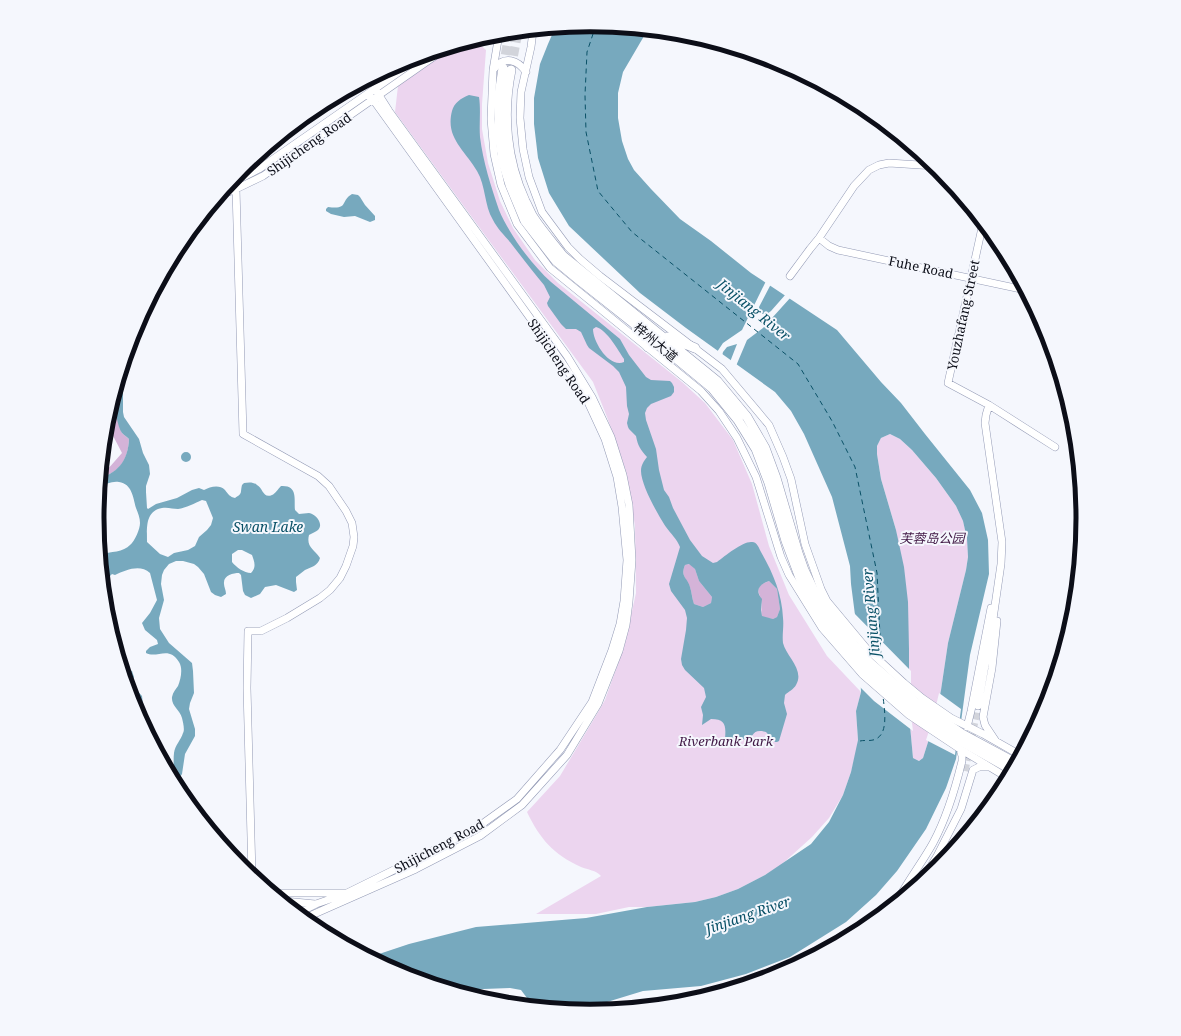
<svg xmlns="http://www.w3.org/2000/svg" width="1181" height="1036" font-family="'Noto Serif','Noto Sans SC',serif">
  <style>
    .green { fill: #ecd5ef }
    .forest { fill: #d4b3d8 }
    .water { fill: #77a9be; fill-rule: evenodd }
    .pier { fill: #f5f7fd }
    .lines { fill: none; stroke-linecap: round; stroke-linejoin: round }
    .ferry { stroke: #0a5167; stroke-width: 1; stroke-dasharray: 5 4; stroke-linecap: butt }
    .secondary-tunnel { stroke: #d2d4db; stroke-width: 7; stroke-dasharray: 7 3.5; stroke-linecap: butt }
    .highway-tunnel { stroke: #d2d4db; stroke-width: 9; stroke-dasharray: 9 4.5; stroke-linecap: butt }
    .secondary-casing { stroke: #939ab5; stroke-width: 8 }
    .highway-casing { stroke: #939ab5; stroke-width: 10 }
    .secondary { stroke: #fff; stroke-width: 7 }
    .highway { stroke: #fff; stroke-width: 9 }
    .labels { text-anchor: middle; stroke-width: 4; stroke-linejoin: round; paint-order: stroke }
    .street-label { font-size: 13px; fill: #0c0e18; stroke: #f5f7fd }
    .park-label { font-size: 13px; font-style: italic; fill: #401845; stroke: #f5f7fd }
    .water-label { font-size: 14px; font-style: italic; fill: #0a5167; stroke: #f5f7fd }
    .rim { fill: none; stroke: #0c0e18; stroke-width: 5 }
  </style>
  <rect width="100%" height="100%" fill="#f5f7fd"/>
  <path class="green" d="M 471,42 L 477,42 L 486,50 L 482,104 L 482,129 L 488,163 L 500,201 L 513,228 L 535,260 L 558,283 L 682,382 L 705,403 L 733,440 L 752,484 L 769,546 L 789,595 L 827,656 L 861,692 L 856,711 L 858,740 L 857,749 L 851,772 L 843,795 L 829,818 L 812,837 L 781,865 L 765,875 L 738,889 L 716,897 L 695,902 L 647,907 L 629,907 L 596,914 L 536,914 L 601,876 C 596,870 588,870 581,867 C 553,854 540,839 527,812 L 560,776 L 597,714 L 605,700 L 624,647 L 636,593 L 635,526 L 626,471 L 607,417 L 593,382 L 482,231 L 395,112 L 398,86 L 435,60 Z
    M 381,74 L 285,134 L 317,108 Z
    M 890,434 L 900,439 L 912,450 L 936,478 L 956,506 L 963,521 L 967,539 L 968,557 L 966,570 L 948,643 L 941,690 L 935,720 L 923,758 L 919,761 L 913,758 L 909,715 L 909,649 L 896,530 L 881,479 L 877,454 L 877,446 L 881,438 Z"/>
  <path class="forest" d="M 115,396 L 116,414 L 122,433 L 129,439 C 128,459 121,471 101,478 L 102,470 L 107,470 L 122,453 L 110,430 L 108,418 Z
    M 690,564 L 695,569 L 699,581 L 712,597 L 711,603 L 703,607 L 694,604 C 692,598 692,591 689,585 C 685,577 681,574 685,565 Z
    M 769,581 L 777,589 L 780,609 L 777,617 L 773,619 L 762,617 C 761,612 762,608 762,604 C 761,592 751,588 769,581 Z"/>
  <path class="water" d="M 591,25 L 647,31 L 623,72 L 618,93 L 618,118 L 622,141 L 628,159 L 634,170 L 651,189 L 680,219 L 711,241 L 751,273 L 837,330 L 881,382 L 901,403 L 925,434 L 970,490 L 982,513 L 988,540 L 989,574 L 970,655 L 956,759 L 946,788 L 926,829 L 897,871 L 876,895 L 846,922 L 790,957 L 746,974 L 701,986 L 643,991 L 607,1002 L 557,1004 L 527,998 L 521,990 L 510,988 L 457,990 L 402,973 L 370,957 L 409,944 L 476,927 L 586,918 L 647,907 L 695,902 L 716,897 L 738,889 L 765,875 L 811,844 L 829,822 L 843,795 L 851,772 L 858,740 L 856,711 L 861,692 L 859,646 L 851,584 L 850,566 L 832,497 L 804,434 L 791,411 L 775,392 L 686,328 L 640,293 L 569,226 L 549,193 L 538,158 L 534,124 L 534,98 L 540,64 L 548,44 L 555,28 ZM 890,434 L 900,439 L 912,450 L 936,478 L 956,506 L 963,521 L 967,539 L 968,557 L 966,570 L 948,643 L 941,690 L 935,720 L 923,758 L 919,761 L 913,758 L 909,715 L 909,649 L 908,602 L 904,567 L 896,530 L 881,479 L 877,454 L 877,446 L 881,438 Z
    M 469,95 L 479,97 C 481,110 479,124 480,137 C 483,162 491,186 499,210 C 509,234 531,264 551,282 L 620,339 L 629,355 L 646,377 L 651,380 L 670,381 L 672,383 L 674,387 L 674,392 L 671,396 L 651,404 L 647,408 L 645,413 L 646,420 L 656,449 L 659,470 L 664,490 L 669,497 L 673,508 L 690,540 L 702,556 L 713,563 L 717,562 C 725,556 742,542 751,542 C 757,541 759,548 761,552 C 773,573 782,594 783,618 C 784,627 782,634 783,643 C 786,656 805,670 796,685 C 794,689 788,692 785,695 L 784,703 L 787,714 L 779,741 L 777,742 L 775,742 L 766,732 C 751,728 755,738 746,739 C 742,740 739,738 736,738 C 732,738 730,740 727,741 L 725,739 C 726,726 726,719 711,719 L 702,725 L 703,715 L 701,707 L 706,697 L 704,688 L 685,670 L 682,665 L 681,659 L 686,630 L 687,618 L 685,610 L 671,591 L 669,584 L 680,547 C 677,539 671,534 666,527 C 658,515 641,485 641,471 C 641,465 644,461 647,457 C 640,449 638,446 636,436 L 629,429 L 628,427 L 627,423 L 629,414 L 627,406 L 626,387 L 619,372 L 613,366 L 589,348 L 587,345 L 581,332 L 576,329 L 566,329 L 561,324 L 548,306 L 547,303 L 550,297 L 544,285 C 532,271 521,256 510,242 C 504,235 497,228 493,220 C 484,205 486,186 477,171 C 465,150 445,138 452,111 C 454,103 461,98 469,95 ZM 596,327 C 607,330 618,350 624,359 L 624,362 C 609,368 593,342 593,329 ZM 689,564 L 695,569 L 699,581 L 712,597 L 711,603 L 703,607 L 694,604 C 692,599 692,593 690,587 C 687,577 680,577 685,565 ZM 769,581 L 777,589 L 780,609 L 777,617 L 773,619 L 762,616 L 761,610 L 762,599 C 754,590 760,584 769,581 Z
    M 352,194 L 358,195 L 360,197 L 365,205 L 375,216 L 375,220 L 370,222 L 355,216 L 344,217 L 331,214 L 326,211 L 326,209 L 328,207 C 349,210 340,201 352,194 Z
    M 121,375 L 123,393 L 123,412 L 124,417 L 139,439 L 143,453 L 149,465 L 150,474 L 146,486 L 146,492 L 147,508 L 148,509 L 156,504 L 177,498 L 192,490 L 199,488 L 204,490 C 210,487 219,484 225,490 C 228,494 230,497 235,498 C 243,493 240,493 242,485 L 244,483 C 249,482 254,482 257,485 C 263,488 263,499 272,495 C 275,494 278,489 281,486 C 298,485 294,499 295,510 L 299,514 C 302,514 306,513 309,513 C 316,514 324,524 318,530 C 316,532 312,533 309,535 C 306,547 314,549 320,558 C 318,566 311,567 305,570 C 302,572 299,575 296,577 L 296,582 L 297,590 L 294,592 L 276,585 L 265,587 L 260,594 L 251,598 L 245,595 L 243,591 L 241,575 L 239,573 C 233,573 223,575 224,584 C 224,587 226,590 226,594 L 221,597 L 215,595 L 211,592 L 204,574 L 198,567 L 194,564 L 183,561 L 176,561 L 169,564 L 164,570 L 162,575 L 161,584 L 164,600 L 159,618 L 160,629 L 169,643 L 192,663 L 193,671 L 194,693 L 190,703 L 189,709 L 195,729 L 195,736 L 185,754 L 182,774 L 176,783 L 171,774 C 175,767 173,760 174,753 C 175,745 181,740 183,733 C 185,730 183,722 182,718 C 180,710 171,706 172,697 C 173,692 176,689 178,686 C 181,679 183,668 179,662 C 169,645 157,659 146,653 L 146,651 L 150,647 L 158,644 L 157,640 L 145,630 L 142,623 L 150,613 L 157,600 L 150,573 C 140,564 126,570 115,575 L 112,574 L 106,580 L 103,577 L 101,554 C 110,552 124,552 130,545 C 135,541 140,529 140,523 C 140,518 138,513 136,508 C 133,497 132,484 119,482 C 112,481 106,484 101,486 L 101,478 C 120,471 128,459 129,439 C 127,437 124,435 122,433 C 117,426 114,405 115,396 C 116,389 119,382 121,375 ZM 202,500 L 206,501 L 213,518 L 211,525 L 207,530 L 199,537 L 195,546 L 188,550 L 174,553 L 168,557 L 160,554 L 147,542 C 147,528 145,511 162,508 C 168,507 173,509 178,509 C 186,508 195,503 202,500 ZM 238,550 L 242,550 L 252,555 C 254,561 257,567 251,573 C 244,573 236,567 232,562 L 232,554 Z
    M181 457a5 5 0 1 1 10 0a5 5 0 1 1-10 0Z
    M 129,670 L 132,671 L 134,677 L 132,681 L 133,686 L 142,696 L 144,713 L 148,718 L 149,723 L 144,724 L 135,706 L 124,672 Z"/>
  <path class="pier" d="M 766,281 L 771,284 L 759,307 L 760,313 L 762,314 L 767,314 L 771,311 L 786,294 L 791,297 L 763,328 L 747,340 L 736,366 L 730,362 L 737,344 L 727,347 L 723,352 L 722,356 L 717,352 L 723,343 L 742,330 Z
    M 853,612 L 911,671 L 911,715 L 913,731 L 874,701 L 858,685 L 857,646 Z
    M 939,693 L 961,709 L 955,755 L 926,740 L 933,719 Z"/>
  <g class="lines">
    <path class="ferry" d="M 596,25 L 587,52 L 585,95 L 586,132 L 598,191 L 632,232 L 798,364 L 832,421 L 855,467 L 877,573 L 881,657
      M 860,741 C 864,740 869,741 873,740 C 890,736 884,708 883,696"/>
    <path class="secondary-tunnel" d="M 965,771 L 978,706"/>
    <path class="highway-tunnel" d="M 503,68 L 509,33
      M 511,69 L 518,32"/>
    <defs>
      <path id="secondary" d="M 533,31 L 531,47 L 521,92 L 520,118 L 523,149 L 529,177 L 542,212 L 568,247 L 580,259 L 600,276 L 722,369 L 769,425 L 783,457 L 791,479 L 805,544 L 821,589 L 827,601 L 867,649 L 904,683 L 922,698 L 951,718 L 983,734 L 1020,755
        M 499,34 L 493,70 L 491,119 L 494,154 L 501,185 L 517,224 L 550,268 L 701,391 L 719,411 L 737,438 L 756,477 L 781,557 L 789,575 L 822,628 L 862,674 L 909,715 L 960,749 L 1008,778
        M 494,69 C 504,55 518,60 526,72
        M 231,183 L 236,189 L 243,434 L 318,476 L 329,486 L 346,511 L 352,523 L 354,537 L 353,546 L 346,566 L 340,578 L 330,590 L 320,598 L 287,618 L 261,631 L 248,631 L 247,688 L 252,875
        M 230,184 L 259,169 L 422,56
        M 221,195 L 236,189 L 263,176 L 445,49
        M 983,223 L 948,383 L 989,405 L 1055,447
        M 819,238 L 829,246 L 838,250 L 1025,290
        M 790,276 L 810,249 L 819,238 L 854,186 L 869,170 L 879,165 L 889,163 L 935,166
        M 978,706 L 992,626 L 1001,564 L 1002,542 L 985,423 L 986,415 L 989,405
        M 967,727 L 971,711 L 991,608
        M 995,740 L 985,725 L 983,717 L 992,668 L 997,621
        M 274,893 L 347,893 L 412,861 L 475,829 L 517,799 L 560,750 L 592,702 L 612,650 L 620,624 L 624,601 L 627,560 L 622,507 L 617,477 L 605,439 L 587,400 L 561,361 L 369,94
        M 900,896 C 910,878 923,861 933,843 C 947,817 955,790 962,761 L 962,756 L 960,749
        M 898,899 L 918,883 L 926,874 L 937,856 L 961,809 L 973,770 L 979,767 L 987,767
        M 284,901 L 315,904
        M 298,913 L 316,904 L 342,895
        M 305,918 L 416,869 L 480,836 L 522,805 L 567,755 L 598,704 L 619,651 L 626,625 L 629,602 L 632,560 L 629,505 L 623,475 L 611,437 L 592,397 L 567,356 L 389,111 L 375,89"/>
      <path id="highway" d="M 503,68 L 499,95 L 499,133 L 503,162 L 510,185 L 525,221 L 556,261 L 579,280 L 632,322 L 712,388 L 738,420 L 756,449 L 769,483 L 786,541 L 801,581 L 809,597 L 827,624 L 851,654 L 882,685 L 912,709 L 943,731 L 1012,770
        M 511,70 C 502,114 506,160 525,201 C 528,206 530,212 533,217 C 542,231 553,243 563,256 L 717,381 L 747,417 L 765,448 L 776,478 L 798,553 L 804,570 L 813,589 L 833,619 L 859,651 L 870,663 L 915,702 L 962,734 L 1016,763
        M 636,328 L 648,347
        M 668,337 L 695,348"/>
    </defs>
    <use href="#secondary" class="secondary-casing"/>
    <use href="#highway" class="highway-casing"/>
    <use href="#secondary" class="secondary"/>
    <use href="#highway" class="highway"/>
  </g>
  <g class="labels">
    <g class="street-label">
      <text transform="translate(309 144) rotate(-35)" y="5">Shijicheng Road</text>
      <text transform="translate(921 267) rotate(12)" y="5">Fuhe Road</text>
      <text transform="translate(963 315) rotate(-78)" y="5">Youzhafang Street</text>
      <text transform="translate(656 342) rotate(40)" y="5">梓州大道</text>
      <text transform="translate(559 361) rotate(56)" y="5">Shijicheng Road</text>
      <text transform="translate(439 846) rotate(-28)" y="5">Shijicheng Road</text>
    </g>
    <g class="park-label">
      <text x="932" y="543">芙蓉岛公园</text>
      <text x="726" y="746">Riverbank Park</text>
    </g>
    <g class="water-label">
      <text transform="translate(754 310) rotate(39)" y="5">Jinjiang River</text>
      <text x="268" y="532">Swan Lake</text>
      <text transform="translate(871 613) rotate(-95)" y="5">Jinjiang River</text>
      <text transform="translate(748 915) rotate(-19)" y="5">Jinjiang River</text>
    </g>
  </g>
  <path d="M0 0H1181V1036H0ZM104 518a486 486 0 1 1 972 0a486 486 0 1 1-972 0Z" fill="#f5f7fd" fill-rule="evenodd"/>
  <path class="rim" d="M104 518a486 486 0 1 1 972 0a486 486 0 1 1-972 0Z"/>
</svg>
